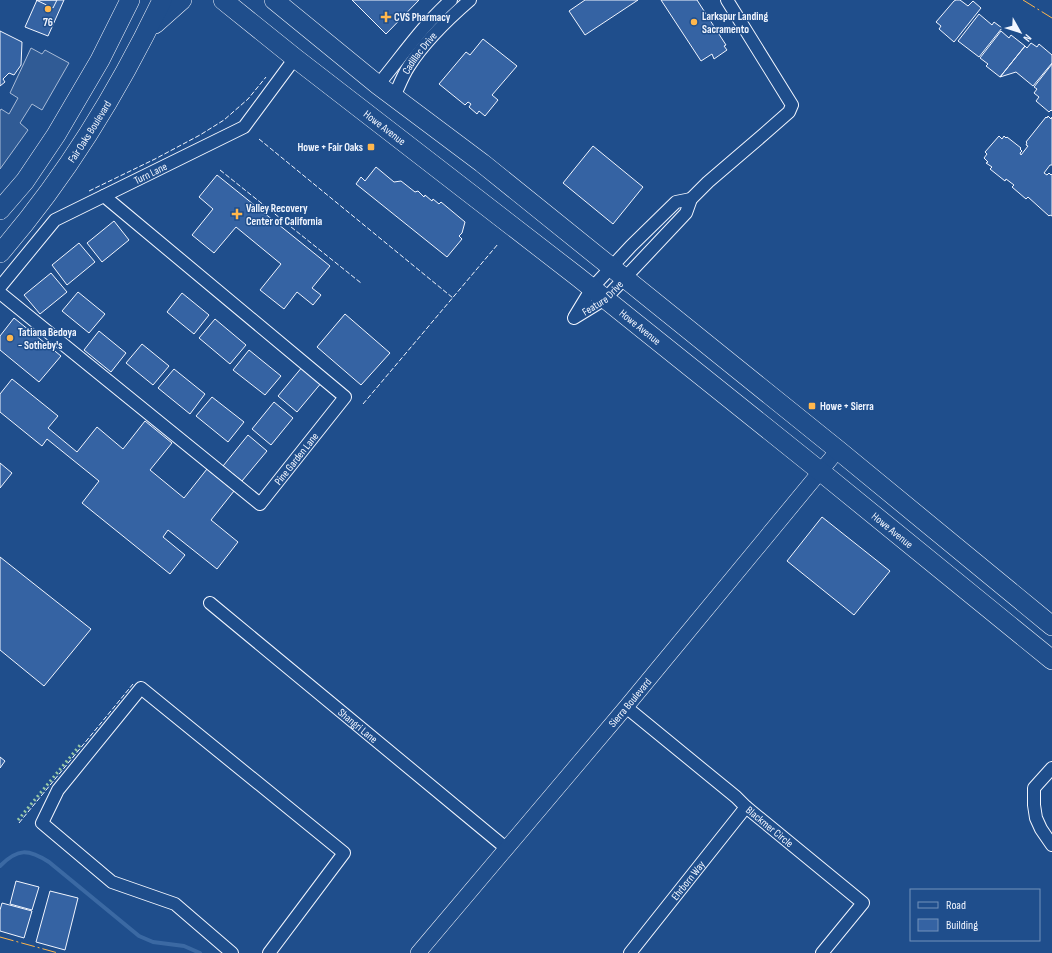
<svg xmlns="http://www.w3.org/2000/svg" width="1052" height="953" font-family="'Sofia Sans Condensed',sans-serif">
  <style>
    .parking { fill: #305b95; stroke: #a8bbd7 }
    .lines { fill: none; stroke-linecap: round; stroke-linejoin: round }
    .stream { stroke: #3b69a3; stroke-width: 4 }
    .building { fill: #3563a3; stroke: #f2f6ff }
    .minor-casing { stroke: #f2f6ff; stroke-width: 14 }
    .tertiary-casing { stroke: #f2f6ff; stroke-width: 16 }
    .primary-casing { stroke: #f2f6ff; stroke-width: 20 }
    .minor { stroke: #1f4e8c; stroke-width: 12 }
    .tertiary { stroke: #1f4e8c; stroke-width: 15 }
    .primary { stroke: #1f4e8c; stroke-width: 19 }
    .hedge { stroke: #97c8a6; stroke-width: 3; stroke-dasharray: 2 3; stroke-linecap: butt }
    .fence { stroke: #f2f6ff; stroke-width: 1; stroke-dasharray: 5 2; stroke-linecap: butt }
    .power { stroke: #ffb74d; stroke-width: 1; stroke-dasharray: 14 3 2 3; stroke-linecap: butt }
    .poi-dot { fill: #ffb74d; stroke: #1f4e8c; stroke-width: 1.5 }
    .labels { text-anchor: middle; stroke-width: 3; stroke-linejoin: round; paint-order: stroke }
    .poi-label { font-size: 11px; font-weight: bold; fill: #f2f6ff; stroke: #1f4e8c; text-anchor: start }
    .street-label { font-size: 11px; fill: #f2f6ff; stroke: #1f4e8c }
  </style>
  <rect width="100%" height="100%" fill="#1f4e8c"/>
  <path class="parking" d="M 31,48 L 42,54 L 45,50 L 69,63 L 42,110 L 32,104 L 20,123 L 28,130 L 0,169 L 0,111 L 1,109 L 9,114 L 18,98 L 10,93 Z"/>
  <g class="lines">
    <path class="stream" d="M 0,866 C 18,848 28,849 49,862 L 139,936 L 153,942 L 184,946 L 200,953"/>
  </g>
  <path class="building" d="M 36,0 L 57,0 L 53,8 Z
    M 37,0 L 64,0 L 48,36 L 25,27 Z
    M 352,0 L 419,0 L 386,34 Z
    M 585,0 L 638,0 L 585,35 L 569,11 Z
    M 661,0 L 697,0 L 726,45 L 724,46 L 727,50 L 714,59 L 712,54 L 701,61 Z
    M 956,0 L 960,0 L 968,6 L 973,1 L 981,8 L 954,42 L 939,29 L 941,26 L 936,22 L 954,1 Z
    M 979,14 L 992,25 L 994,22 L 1002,28 L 979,57 L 958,41 Z
    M 0,31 L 22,42 L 21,65 L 14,75 L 9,73 L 3,79 L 5,82 L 0,86 Z
    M 1001,31 L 1009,38 L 1011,35 L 1025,46 L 1000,77 L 986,66 L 988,64 L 980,58 Z
    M 483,39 L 517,66 L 492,95 L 498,100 L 485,116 L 479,111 L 477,114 L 469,107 L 471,104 L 468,102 L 465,105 L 439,84 L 466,52 L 470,55 Z
    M 1031,43 L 1037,47 L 1039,44 L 1052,55 L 1052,63 L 1033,86 L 1016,72 L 1000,77 L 1025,46 L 1027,48 Z
    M 1052,64 L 1052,111 L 1051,110 L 1049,112 L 1036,101 L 1039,97 L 1034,93 L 1037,89 L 1034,87 Z
    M 1048,116 L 1051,119 L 1052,117 L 1052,165 L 1050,165 L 1044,173 L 1047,175 L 1049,173 L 1051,175 L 1052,174 L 1052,216 L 1050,215 L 1049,216 L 1028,197 L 1026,199 L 1012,187 L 1014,185 L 1006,179 L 1005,181 L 990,169 L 992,167 L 986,163 L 988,162 L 984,158 L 987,154 L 985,152 L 999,136 L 1002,139 L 1004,136 L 1006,138 L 1007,137 L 1021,148 L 1020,149 L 1022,151 L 1020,153 L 1021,155 L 1028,146 L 1026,145 L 1027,143 L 1026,142 L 1046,117 L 1047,118 Z
    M 593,146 L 643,187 L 613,224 L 563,183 Z
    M 376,167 L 394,182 L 401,181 L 415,192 L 418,191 L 424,197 L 425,195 L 432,201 L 433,199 L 439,204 L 441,202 L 465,222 L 462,233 L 459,236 L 462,239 L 447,257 L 356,184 L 361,177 L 365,181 Z
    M 217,175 L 330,266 L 312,288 L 321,295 L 313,305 L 297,292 L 284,309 L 260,290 L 281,264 L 236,227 L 214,253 L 192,235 L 213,209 L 199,197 Z
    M 114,221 L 129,240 L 102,262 L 87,243 Z
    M 79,243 L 95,262 L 67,285 L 52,265 Z
    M 51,273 L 67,292 L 40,314 L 24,295 Z
    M 78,292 L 105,314 L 89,333 L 62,311 Z
    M 182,293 L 209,315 L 194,334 L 167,312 Z
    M 345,314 L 390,353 L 361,385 L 317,347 Z
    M 14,318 L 61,356 L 39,382 L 0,350 L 0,336 Z
    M 215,319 L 246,345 L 230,364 L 199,338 Z
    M 99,331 L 126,353 L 111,372 L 84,350 Z
    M 142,344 L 169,366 L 153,385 L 126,363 Z
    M 249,350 L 281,376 L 265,395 L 233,370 Z
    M 303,366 L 322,382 L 297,412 L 278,396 Z
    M 174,369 L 205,394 L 190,414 L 158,388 Z
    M 12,379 L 58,416 L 48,428 L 77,452 L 97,427 L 123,449 L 145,421 L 172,443 L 150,470 L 184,498 L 207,469 L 234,491 L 211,520 L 238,542 L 217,569 L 168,530 L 163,537 L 185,555 L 170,574 L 82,503 L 99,481 L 47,439 L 42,446 L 0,412 L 0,394 Z
    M 212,397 L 244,422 L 228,442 L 196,416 Z
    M 274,402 L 293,418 L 271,445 L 252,429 Z
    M 248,435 L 267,451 L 242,481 L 223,466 Z
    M 0,463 L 12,473 L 0,488 Z
    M 822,517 L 890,571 L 854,615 L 787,561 Z
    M 0,557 L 91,629 L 44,686 L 0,650 Z
    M 0,757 L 5,761 L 0,768 Z
    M 16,881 L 39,887 L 32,910 L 10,904 Z
    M 50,891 L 78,898 L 65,950 L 36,942 Z
    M 2,903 L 32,911 L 24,938 L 0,931 L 0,910 Z"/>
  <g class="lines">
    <defs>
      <g id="minor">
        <path d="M 378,85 C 402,56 423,25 451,0"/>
        <path id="s1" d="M 394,97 C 399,86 403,75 409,66 C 425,41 448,19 470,0"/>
        <path id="s2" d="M 0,287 L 55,220 L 244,127 L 295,58"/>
        <path id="s3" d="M 0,293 L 260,504 L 345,397 L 104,196"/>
        <path d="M 575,316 L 592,288 L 631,246 L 676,202 L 691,199"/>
        <path id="s4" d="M 574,318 L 605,299 L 686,213 L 691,199 L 708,182 L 764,134 L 789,112 L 792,105 L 727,0"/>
        <path id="s5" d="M 210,603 L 506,848"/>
        <path id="s6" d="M 626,707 L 736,797 L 746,807 L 863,903 L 822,953"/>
        <path d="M 1052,768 L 1034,788 L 1034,805 L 1036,818 L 1041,829 L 1052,845"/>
        <path d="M 232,953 L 175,904 L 112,882 L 42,823 L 58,790 L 141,688 L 344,853 L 269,953"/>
        <path id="s7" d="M 630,953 L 746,807"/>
      </g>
      <g id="tertiary">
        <path id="s8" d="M 418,953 L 626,707 L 838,450"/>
      </g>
      <g id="primary">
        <path id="s9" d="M 223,0 L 295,58 L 578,277 L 820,471 L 1052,660"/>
        <path d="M 274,0 L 378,85 L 482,163 L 838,450 L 1052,626"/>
        <path d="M 155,24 L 182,0"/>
        <path d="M 0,210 L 25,181 L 56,135 L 100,60 L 130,0"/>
        <path id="s10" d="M 0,253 C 66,177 119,90 162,0"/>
      </g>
    </defs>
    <use href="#minor" class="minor-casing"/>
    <use href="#tertiary" class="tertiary-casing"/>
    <use href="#primary" class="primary-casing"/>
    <use href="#minor" class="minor"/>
    <use href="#tertiary" class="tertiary"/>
    <use href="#primary" class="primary"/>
    <path class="hedge" d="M 18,820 L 81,744"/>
    <path class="fence" d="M 259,139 L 453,298
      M 220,170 L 361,283
      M 89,191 L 155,159 L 200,135 L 224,120 L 248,99 L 266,77
      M 363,404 L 498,244
      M 19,823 L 133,684"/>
    <path class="power" d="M 1023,0 L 1052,18
      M 0,937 L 58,953"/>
  </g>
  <g class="poi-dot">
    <circle cx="48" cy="9" r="4"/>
    <path d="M384 11h4v4h4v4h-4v4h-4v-4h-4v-4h4z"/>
    <circle cx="694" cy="22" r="4"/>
    <rect x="367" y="143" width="8" height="8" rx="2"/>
    <path d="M235 208h4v4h4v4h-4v4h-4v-4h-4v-4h4z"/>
    <circle cx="10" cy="338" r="4"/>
    <rect x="808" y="402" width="8" height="8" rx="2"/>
  </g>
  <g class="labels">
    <g class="poi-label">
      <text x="702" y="20">Larkspur Landing<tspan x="702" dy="13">Sacramento</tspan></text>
      <text x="394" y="21">CVS Pharmacy</text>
      <text x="48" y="26" text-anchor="middle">76</text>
      <text x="363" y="151" text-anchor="end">Howe + Fair Oaks</text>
      <text x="246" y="212">Valley Recovery<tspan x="246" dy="13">Center of California</tspan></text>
      <text x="18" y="336">Tatiana Bedoya<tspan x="18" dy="13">- Sotheby's</tspan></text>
      <text x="820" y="410">Howe + Sierra</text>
    </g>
    <g class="street-label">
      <text dy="4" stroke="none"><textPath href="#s1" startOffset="51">Cadillac Drive</textPath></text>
      <text dy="4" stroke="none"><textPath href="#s9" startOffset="206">Howe Avenue</textPath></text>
      <text dy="4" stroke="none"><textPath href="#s10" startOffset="151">Fair Oaks Boulevard</textPath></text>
      <text dy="4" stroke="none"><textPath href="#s2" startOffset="193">Turn Lane</textPath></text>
      <text dy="4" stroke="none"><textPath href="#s4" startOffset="35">Feature Drive</textPath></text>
      <text dy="4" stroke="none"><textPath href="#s9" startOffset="530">Howe Avenue</textPath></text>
      <text dy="4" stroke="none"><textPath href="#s3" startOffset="393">Pine Garden Lane</textPath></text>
      <text dy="4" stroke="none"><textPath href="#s9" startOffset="854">Howe Avenue</textPath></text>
      <text dy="4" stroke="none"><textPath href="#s8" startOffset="328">Sierra Boulevard</textPath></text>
      <text dy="4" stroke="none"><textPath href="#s5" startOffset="192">Shangri Lane</textPath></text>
      <text dy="4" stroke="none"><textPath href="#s6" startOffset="187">Blackmer Circle</textPath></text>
      <text dy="4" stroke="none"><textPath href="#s7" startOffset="93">Ehrborn Way</textPath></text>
    </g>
  </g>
  <rect x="910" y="889" width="130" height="52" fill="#1f4e8c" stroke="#7391ba"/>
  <rect x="918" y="902" width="20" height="6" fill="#1f4e8c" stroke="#7391ba"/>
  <text x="946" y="909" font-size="12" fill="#f2f6ff">Road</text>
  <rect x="918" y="919" width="20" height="12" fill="#3563a3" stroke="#7391ba"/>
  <text x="946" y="929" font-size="12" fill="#f2f6ff">Building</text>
  <g transform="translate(1020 32) rotate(129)" stroke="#1f4e8c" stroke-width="3" paint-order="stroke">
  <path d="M0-3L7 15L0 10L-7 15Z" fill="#f2f6ff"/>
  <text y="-6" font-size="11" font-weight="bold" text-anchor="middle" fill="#f2f6ff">N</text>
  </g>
</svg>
